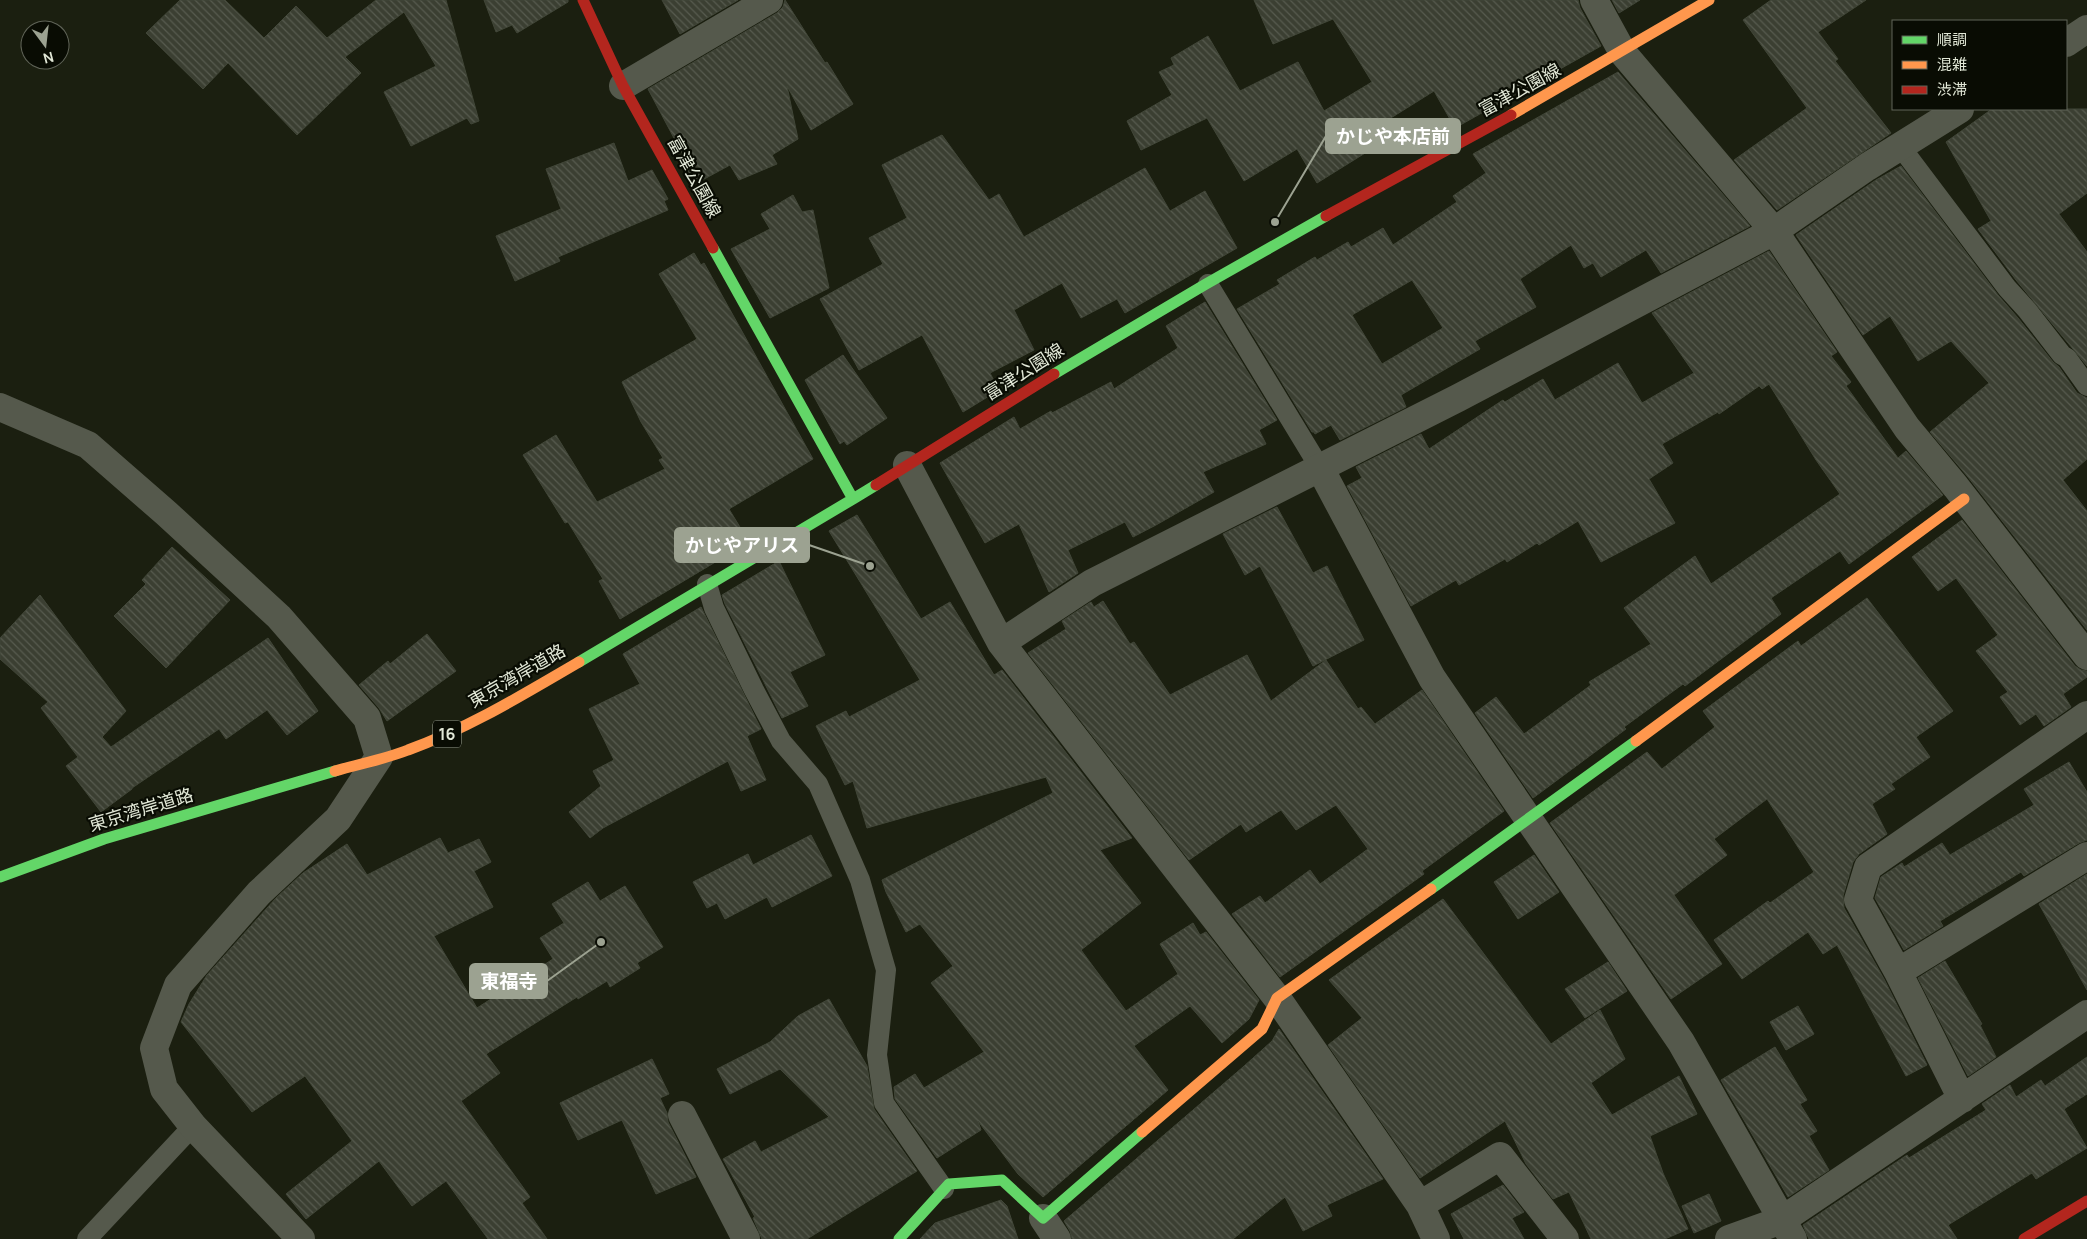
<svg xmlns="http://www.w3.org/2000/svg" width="2087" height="1239" font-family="Manrope,'Noto Sans JP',sans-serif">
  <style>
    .building { fill: url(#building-back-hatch); stroke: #414638; fill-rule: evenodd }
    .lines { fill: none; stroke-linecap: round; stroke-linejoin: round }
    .lane { stroke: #55594c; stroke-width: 20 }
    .street { stroke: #55594c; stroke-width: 28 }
    .fast { stroke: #63d668; stroke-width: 11 }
    .slow { stroke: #ff974d; stroke-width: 11 }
    .jam { stroke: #b3261e; stroke-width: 11 }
    .labels { text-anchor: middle; stroke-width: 4.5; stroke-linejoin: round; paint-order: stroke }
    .shield { fill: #090c03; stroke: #a1a697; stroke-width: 1 }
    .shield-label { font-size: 16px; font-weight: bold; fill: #e2e8d7 }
    .street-label { font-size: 18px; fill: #e2e8d7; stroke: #090c03 }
    .leader { fill: none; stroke: #9ca291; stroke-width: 2 }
    .callout-dot { fill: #9ca291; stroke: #090c03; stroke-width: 2 }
    .callout { fill: #9ca291; stroke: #9ca291; stroke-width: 2 }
    .callout-label { font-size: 19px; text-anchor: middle; font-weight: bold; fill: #fff }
  </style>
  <defs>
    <pattern id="building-back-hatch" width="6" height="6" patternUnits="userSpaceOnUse" patternTransform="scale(1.25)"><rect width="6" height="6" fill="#3b3f32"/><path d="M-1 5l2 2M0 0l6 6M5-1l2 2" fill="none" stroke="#575b4f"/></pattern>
  </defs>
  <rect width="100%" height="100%" fill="#1b1f10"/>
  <path class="building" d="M 180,0 L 225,0 L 264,38 L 296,6 L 327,38 L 376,0 L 446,0 L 479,121 L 471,124 L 467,118 L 411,146 L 384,92 L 436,66 L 404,12 L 345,57 L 361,73 L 297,135 L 228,63 L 203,89 L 146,33 Z
    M 484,0 L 568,0 L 568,2 L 517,33 L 512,25 L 496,32 Z
    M 662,0 L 738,0 L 680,34 Z
    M 785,0 L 825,63 L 827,62 L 853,104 L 811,130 L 787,86 L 798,139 L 772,155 L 777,164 L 739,180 L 730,165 L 695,184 L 681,158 L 684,157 L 648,89 L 777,13 L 783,7 Z
    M 1254,0 L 1578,0 L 1580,8 L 1601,46 L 1455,128 L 1434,91 L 1362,136 L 1370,150 L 1317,183 L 1297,149 L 1244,181 L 1207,118 L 1141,150 L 1127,121 L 1172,95 L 1159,72 L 1174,65 L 1171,58 L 1208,36 L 1240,91 L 1298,62 L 1324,111 L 1372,82 L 1333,19 L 1273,44 Z
    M 1612,0 L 1640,0 L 1619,13 Z
    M 1771,0 L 1866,0 L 1818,32 L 1838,59 L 1835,61 L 1891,133 L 1777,210 L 1734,160 L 1807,108 L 1743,20 Z
    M 1618,72 L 1750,226 L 1661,273 L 1646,250 L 1601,277 L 1593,263 L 1584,268 L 1571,245 L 1520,279 L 1536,307 L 1475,341 L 1480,349 L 1401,395 L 1406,407 L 1340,440 L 1331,425 L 1315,434 L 1314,432 L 1312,432 L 1237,309 L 1280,284 L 1277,280 L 1315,257 L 1317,260 L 1348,242 L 1351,247 L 1383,228 L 1393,245 L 1457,202 L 1453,196 L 1486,173 L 1473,154 ZM 1412,280 L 1443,328 L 1382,364 L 1352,315 Z
    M 1992,109 L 2087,109 L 2087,193 L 2059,214 L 2087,252 L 2087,366 L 2016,280 L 1978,229 L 1991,221 L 1946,142 Z
    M 942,135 L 989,200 L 999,194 L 1024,237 L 1145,168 L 1170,211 L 1205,191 L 1237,248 L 1125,313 L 1117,299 L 1081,318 L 1062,283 L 1014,310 L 1034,350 L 990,373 L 999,390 L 963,412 L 922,335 L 859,370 L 820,299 L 883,264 L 869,238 L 907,218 L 882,165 Z
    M 614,143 L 628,181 L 652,170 L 668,199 L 664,201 L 668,210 L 558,257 L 560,261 L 515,281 L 496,236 L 561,209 L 546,169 Z
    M 1901,166 L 1998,295 L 2018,318 L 2053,362 L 2059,367 L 2077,393 L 2087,398 L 2087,459 L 2063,480 L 2087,511 L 2087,630 L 1968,477 L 1930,432 L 1989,383 L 1951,341 L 1918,361 L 1890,316 L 1863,335 L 1796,235 L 1876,180 Z
    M 793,195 L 802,212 L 813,210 L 829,288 L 770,318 L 731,249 L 770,229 L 761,214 Z
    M 1769,251 L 1837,352 L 1831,356 L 1851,382 L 1846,386 L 1898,458 L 1906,451 L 1943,495 L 1849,564 L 1840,551 L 1771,598 L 1781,614 L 1685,686 L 1683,684 L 1624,727 L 1626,729 L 1533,798 L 1475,713 L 1496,697 L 1524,734 L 1591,685 L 1589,682 L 1651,644 L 1624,608 L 1695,556 L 1711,584 L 1840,494 L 1816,460 L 1769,384 L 1762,389 L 1759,386 L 1719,414 L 1718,412 L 1662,444 L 1673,463 L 1649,479 L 1675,523 L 1601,562 L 1578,521 L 1539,545 L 1537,543 L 1507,562 L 1505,559 L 1459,585 L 1456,580 L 1411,606 L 1347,486 L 1362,478 L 1356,467 L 1421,434 L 1429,449 L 1503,400 L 1505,402 L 1543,379 L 1555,400 L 1618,363 L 1642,403 L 1694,373 L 1652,313 Z
    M 694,253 L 701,265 L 704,263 L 813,459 L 729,509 L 749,542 L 620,619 L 599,581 L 603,579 L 568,522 L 565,523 L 523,455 L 556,435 L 597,502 L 665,469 L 659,460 L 663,458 L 641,422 L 622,382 L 697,339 L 659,274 Z
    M 1205,302 L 1277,420 L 1259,430 L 1266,444 L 1203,472 L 1214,492 L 1156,525 L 1133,537 L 1125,522 L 1068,550 L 1078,573 L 1049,592 L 1019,524 L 985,543 L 940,463 L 1014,417 L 1020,429 L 1051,411 L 1052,413 L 1111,382 L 1114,389 L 1178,348 L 1166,326 Z
    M 843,355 L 887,418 L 847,445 L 844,441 L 840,444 L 805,380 Z
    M 1277,507 L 1313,573 L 1327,566 L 1364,640 L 1313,666 L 1260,566 L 1245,575 L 1223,534 Z
    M 857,515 L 921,619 L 950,602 L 994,675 L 1002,670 L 1132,838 L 1100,850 L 1141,903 L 1081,950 L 1126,1011 L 1178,974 L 1160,944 L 1193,923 L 1200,935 L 1206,932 L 1259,1000 L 1249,1019 L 1222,1043 L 1190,1006 L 1134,1046 L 1168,1090 L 1043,1197 L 1018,1174 L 978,1121 L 981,1130 L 937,1158 L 895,1099 L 894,1087 L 915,1074 L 924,1088 L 984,1052 L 931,983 L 953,966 L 920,924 L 906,932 L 886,892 L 882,880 L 1053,793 L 1046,777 L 867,828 L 853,781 L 845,785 L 816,726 L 846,711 L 849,717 L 920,680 L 829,531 Z
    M 1962,520 L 2075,666 L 2081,670 L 2087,671 L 2087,677 L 2063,694 L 2071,707 L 2044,726 L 2036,714 L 2020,725 L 2000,697 L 2008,692 L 1976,651 L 1998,635 L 1956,578 L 1938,591 L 1912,557 Z
    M 172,547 L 230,600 L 166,668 L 114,616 L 146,584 L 142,580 Z
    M 779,561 L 825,655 L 790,672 L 808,706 L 782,718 L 725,604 L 722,595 Z
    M 40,595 L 126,711 L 102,737 L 111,747 L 268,638 L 318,711 L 287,735 L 267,710 L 226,739 L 219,729 L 132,788 L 132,789 L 101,812 L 66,766 L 78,757 L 41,708 L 48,702 L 0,659 L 0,638 Z
    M 1867,598 L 1953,711 L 1916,737 L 1930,757 L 1891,784 L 1895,789 L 1872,804 L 1887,834 L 1859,854 L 1853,862 L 1843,896 L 1844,908 L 1884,979 L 1927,1065 L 1906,1076 L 1837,945 L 1823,954 L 1808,932 L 1742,979 L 1714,940 L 1768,901 L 1770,903 L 1814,872 L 1767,799 L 1714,839 L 1727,855 L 1674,895 L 1722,964 L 1671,999 L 1550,823 L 1647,752 L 1662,769 L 1715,727 L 1703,711 L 1798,641 L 1801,646 Z
    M 1103,601 L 1130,644 L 1134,642 L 1170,695 L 1247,655 L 1271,701 L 1326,660 L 1358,709 L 1361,707 L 1375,724 L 1422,690 L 1504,811 L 1422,871 L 1424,874 L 1280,977 L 1232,914 L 1260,896 L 1265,903 L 1310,870 L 1320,884 L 1368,849 L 1336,805 L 1296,830 L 1281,810 L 1246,832 L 1241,824 L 1189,860 L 1028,653 L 1066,629 L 1062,621 L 1091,602 L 1094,607 Z
    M 701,607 L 761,729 L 747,736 L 766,780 L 741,791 L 728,761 L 603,828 L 590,838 L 569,812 L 601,786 L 593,771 L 614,760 L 589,709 L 640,684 L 623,654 Z
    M 427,634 L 456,671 L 387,721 L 379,708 L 359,685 L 388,661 L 390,664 Z
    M 2069,762 L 2087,792 L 2087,840 L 2079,843 L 2024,876 L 2021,872 L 1940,921 L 1943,926 L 1904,950 L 1875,898 L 1881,877 L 1902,863 L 1904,867 L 1942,843 L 1950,855 L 2034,805 L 2024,789 Z
    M 811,835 L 832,876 L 772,907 L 767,897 L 725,919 L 717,903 L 707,908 L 693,882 L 748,854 L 753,865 Z
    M 440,838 L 448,853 L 479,839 L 491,862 L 474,871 L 493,907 L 434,936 L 477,1008 L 553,959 L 540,938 L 564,923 L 552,904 L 588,882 L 600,901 L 625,886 L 663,947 L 637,963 L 640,968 L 610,987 L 607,981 L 578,999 L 577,997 L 486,1054 L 500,1073 L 461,1101 L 530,1197 L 522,1203 L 547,1239 L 488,1239 L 446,1181 L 412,1206 L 379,1161 L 306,1219 L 286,1194 L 352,1141 L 305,1076 L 252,1112 L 181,1022 L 189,1004 L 207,975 L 276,898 L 303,873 L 347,844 L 367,875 Z
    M 1534,855 L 1559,892 L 1518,919 L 1494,882 Z
    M 2087,874 L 2087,990 L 2039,904 Z
    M 1443,899 L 1551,1044 L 1600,1010 L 1625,1059 L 1591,1083 L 1612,1115 L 1679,1076 L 1697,1114 L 1650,1136 L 1663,1173 L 1688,1229 L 1665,1239 L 1591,1239 L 1569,1192 L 1553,1199 L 1526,1164 L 1505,1121 L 1420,1178 L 1328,1045 L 1362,1018 L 1329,980 Z
    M 1945,961 L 1982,1024 L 1980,1025 L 1996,1057 L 1968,1076 L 1918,978 Z
    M 1608,962 L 1627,991 L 1585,1018 L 1565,989 Z
    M 829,999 L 867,1066 L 874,1109 L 917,1171 L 807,1239 L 762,1239 L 753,1218 L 755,1217 L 723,1159 L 755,1141 L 761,1152 L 829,1117 L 780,1069 L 730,1094 L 717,1069 L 770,1042 L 798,1016 Z
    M 1798,1006 L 1814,1034 L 1786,1050 L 1770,1022 Z
    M 1279,1029 L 1383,1179 L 1327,1205 L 1332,1216 L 1303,1231 L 1285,1197 L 1233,1239 L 1072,1239 L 1070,1231 L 1064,1221 L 1243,1067 L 1272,1041 Z
    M 1775,1047 L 1807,1100 L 1800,1104 L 1817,1131 L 1809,1136 L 1829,1170 L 1788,1197 L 1721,1080 Z
    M 2087,1057 L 2087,1094 L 2064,1109 L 2087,1148 L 2036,1179 L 2032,1173 L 1948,1225 L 1957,1239 L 1809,1239 L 1803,1225 L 1907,1155 L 1909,1158 L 1986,1110 L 1982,1104 L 2010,1085 L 2016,1097 L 2041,1080 L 2045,1086 Z
    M 652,1059 L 669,1094 L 660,1098 L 667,1113 L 668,1122 L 696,1177 L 656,1194 L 622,1120 L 578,1140 L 560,1103 Z
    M 1503,1185 L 1524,1212 L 1512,1218 L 1524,1239 L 1464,1239 L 1451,1214 Z
    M 1709,1194 L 1721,1221 L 1694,1233 L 1682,1206 Z
    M 1001,1200 L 1007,1206 L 1018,1239 L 920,1239 L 935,1223 Z"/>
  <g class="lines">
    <path class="lane" d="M 1900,146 L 2007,288 L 2027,310 L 2062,355 L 2067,358 L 2087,386
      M 1208,284 L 1320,468
      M 707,584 L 714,608 L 754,690 L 781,741 L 818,784 L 860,880 L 886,970 L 877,1055 L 884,1103 L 944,1189
      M 87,1239 L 193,1126"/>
    <path class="street" d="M 1594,0 L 1623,53 L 1774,231 L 1907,428 L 1956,487 L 2087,656
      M 2066,43 L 2087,29
      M 623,86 L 769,0
      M 0,407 L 88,445 L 166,513 L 279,617 L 367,718 L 379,757 L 338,819 L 259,893 L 178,985 L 154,1048 L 164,1089 L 193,1126 L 301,1239
      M 907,465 L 1001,643 L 1277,998 L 1420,1205 L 1436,1239
      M 1320,468 L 1432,678 L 1681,1042 L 1793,1239
      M 1001,643 L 1092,583 L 1458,398 L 1774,231 L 1867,167 L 1960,109
      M 1898,972 L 2087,856
      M 1962,1099 L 1898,972 L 1858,900 L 1868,867 L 2087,715
      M 682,1115 L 746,1239
      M 1420,1205 L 1500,1156 L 1565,1239
      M 1043,1218 L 1057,1239
      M 1729,1239 L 1782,1220 L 2087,1014"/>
    <path class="fast" d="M 713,248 L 853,499 L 876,485
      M 1054,374 L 1206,284 L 1326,216
      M 579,662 L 853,499
      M 0,877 L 104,839 L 335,771
      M 1431,889 L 1636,741
      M 899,1239 L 949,1184 L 1002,1180 L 1043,1218 L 1142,1132"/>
    <path class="slow" d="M 1511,115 L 1709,0
      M 1636,741 L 1964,499
      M 335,771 C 359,764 385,759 408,750 C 469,728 524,694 579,662
      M 1142,1132 L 1262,1029 L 1277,998 L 1431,889"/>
    <path class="jam" d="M 583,0 L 623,86 L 713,248
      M 1326,216 L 1511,115
      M 876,485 L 1054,374
      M 2024,1239 L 2087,1201"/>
  </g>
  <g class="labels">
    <rect class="shield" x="433" y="720.5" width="28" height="27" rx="4"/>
    <g class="shield-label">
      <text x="447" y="740">16</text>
    </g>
    <g class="street-label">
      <text transform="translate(1520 90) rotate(-29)" y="6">富津公園線</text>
      <text transform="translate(694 177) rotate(61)" y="6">富津公園線</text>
      <text transform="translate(1024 372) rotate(-32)" y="6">富津公園線</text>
      <text transform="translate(517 676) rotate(-30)" y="6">東京湾岸道路</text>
      <text transform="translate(141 810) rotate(-17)" y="6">東京湾岸道路</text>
    </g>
  </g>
  <path class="leader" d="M1275 222L1326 136M870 566L809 545M601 942L547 981"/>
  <g class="callout-dot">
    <circle cx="1275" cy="222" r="5"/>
    <circle cx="870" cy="566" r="5"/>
    <circle cx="601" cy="942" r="5"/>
  </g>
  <g class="callout">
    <rect x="1326" y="119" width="134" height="34" rx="5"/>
    <rect x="675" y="528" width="134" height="34" rx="5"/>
    <rect x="470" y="964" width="77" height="34" rx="5"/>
  </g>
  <g class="callout-label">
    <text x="1393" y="143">かじや本店前</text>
    <text x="742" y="552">かじやアリス</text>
    <text x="509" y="988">東福寺</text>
  </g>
  <rect x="1892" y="20" width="175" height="90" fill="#090c03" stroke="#606458"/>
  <rect x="1902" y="36" width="25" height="8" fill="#63d668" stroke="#606458"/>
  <text x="1937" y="45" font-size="15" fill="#e2e8d7">順調</text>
  <rect x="1902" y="61" width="25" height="8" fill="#ff974d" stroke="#606458"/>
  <text x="1937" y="70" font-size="15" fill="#e2e8d7">混雑</text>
  <rect x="1902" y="86" width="25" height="8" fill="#b3261e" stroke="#606458"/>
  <text x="1937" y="95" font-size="15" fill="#e2e8d7">渋滞</text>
  <g transform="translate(45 45) rotate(165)"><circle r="24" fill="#090c03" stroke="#606458"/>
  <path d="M0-4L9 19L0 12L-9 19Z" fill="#9ca291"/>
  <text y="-8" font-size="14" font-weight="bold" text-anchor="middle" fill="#e2e8d7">N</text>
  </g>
</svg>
